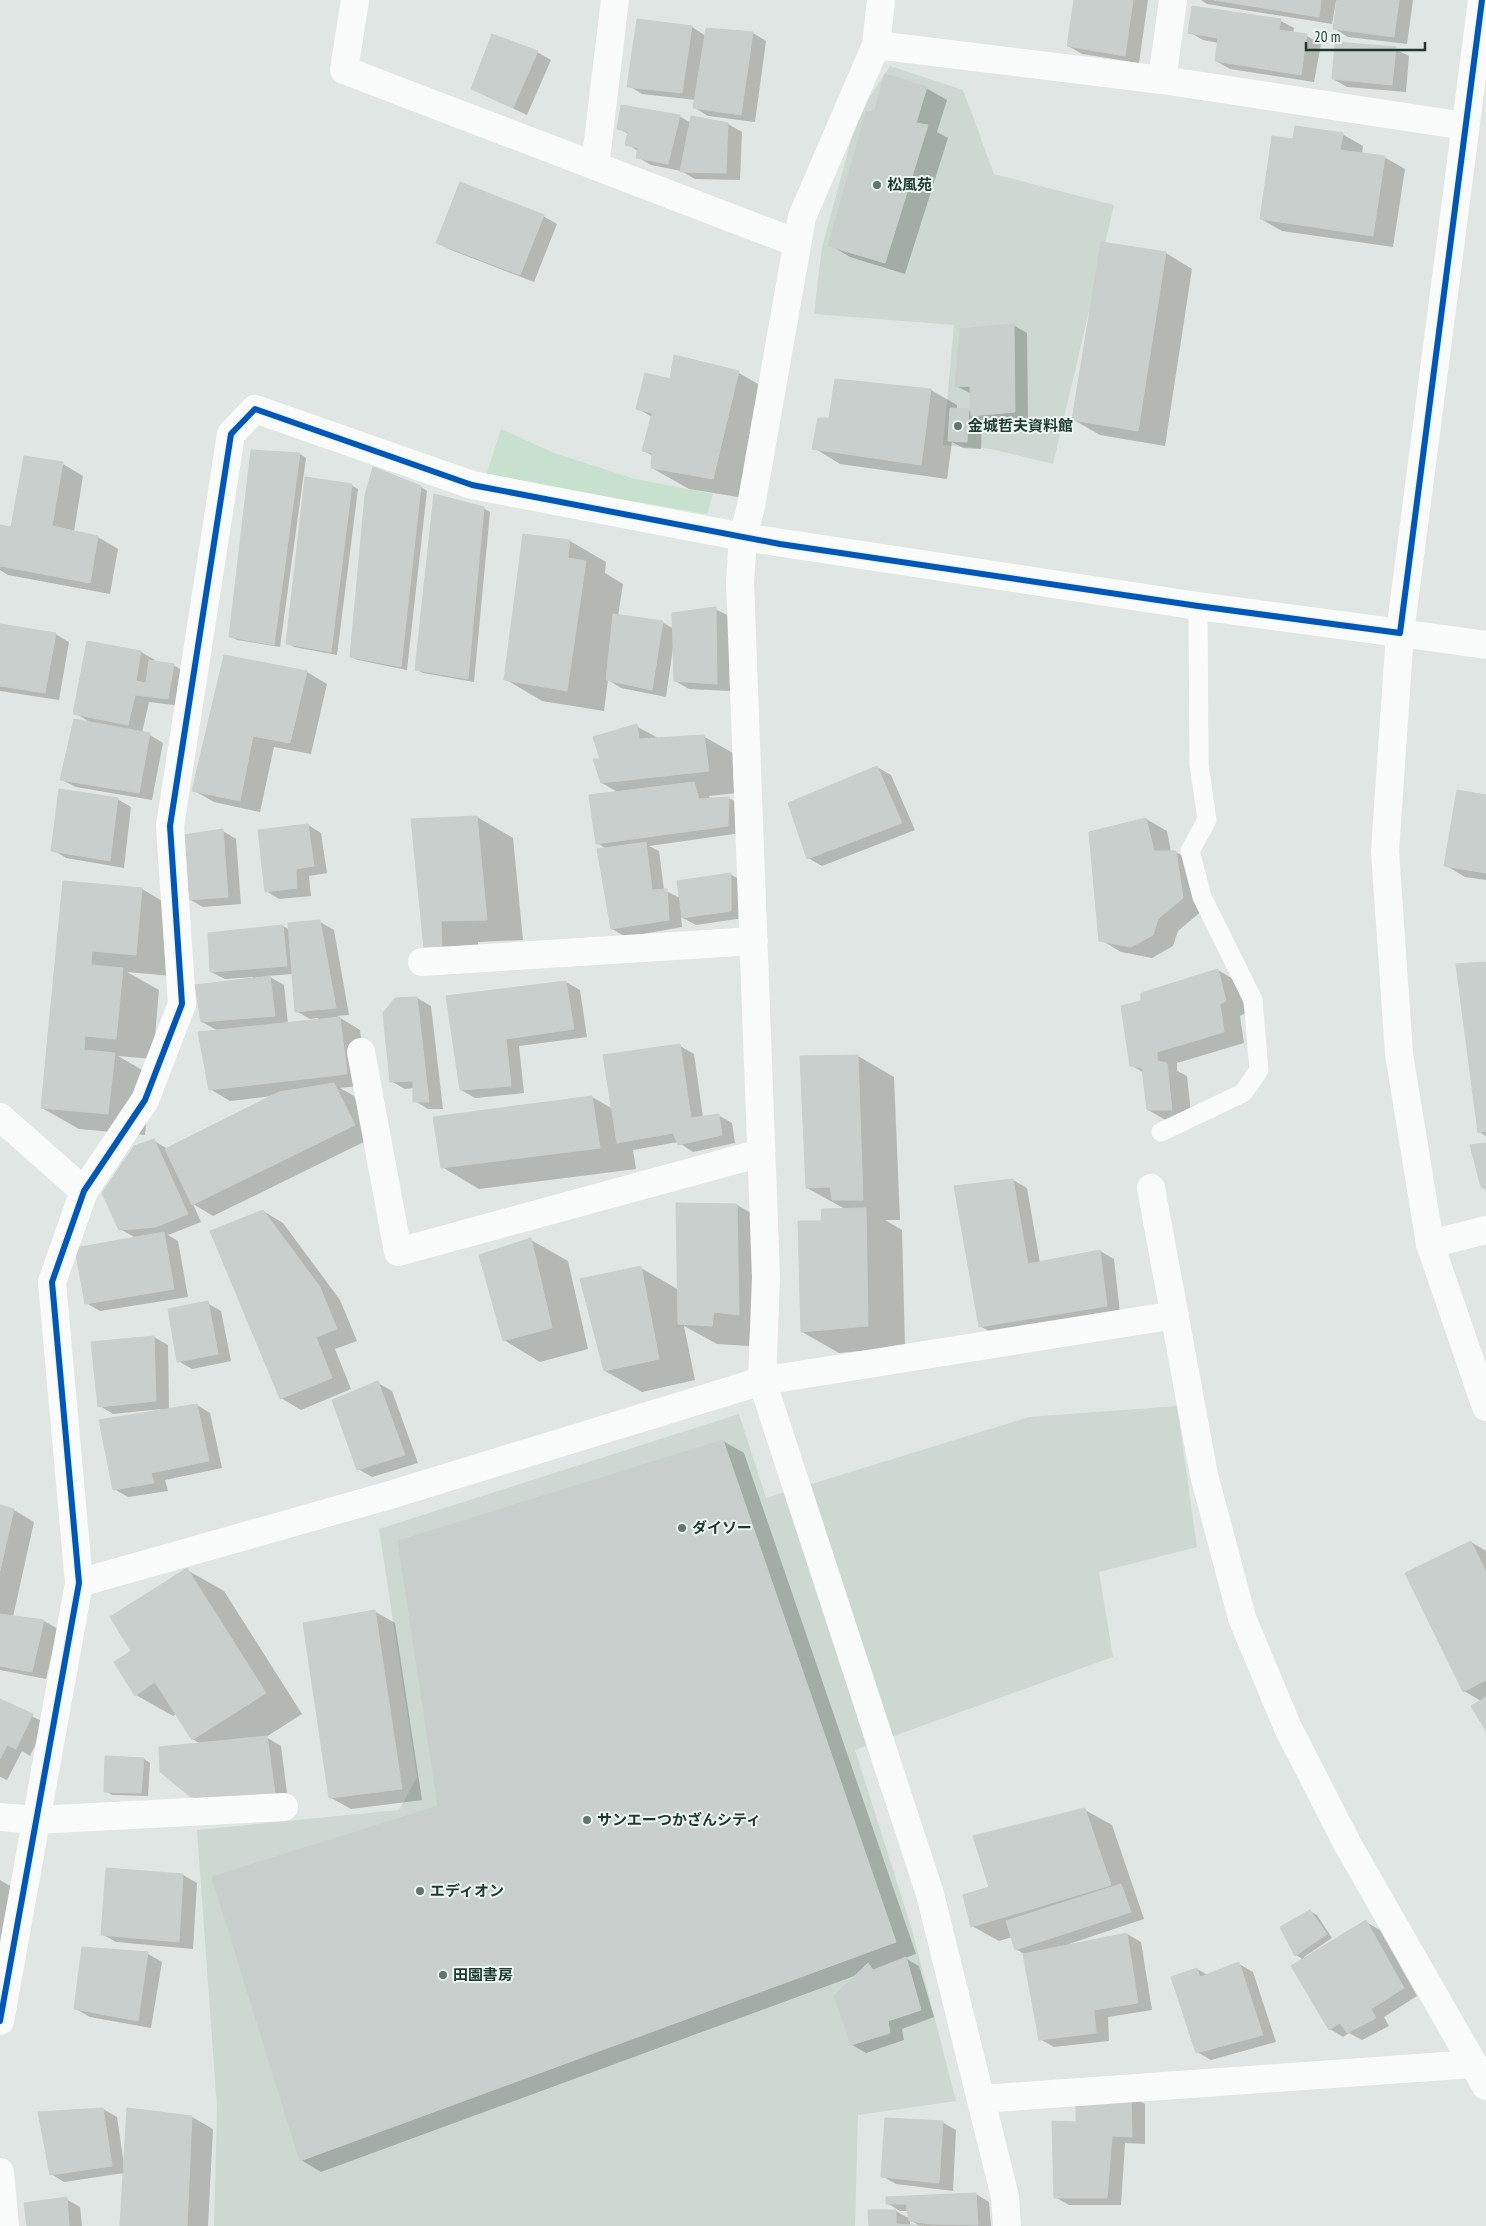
<svg xmlns="http://www.w3.org/2000/svg" width="1486" height="2226" font-family="'PT Sans Narrow','Noto Sans JP',sans-serif">
  <style>
    .built { fill: #cdd8d3 }
    .green { fill: #c7e1ce }
    .shadow { fill: #0003; fill-rule: evenodd }
    .building { fill: #c9cfcc; stroke: #c9cfcc }
    .lines { fill: none; stroke-linecap: round; stroke-linejoin: round }
    .service { stroke: #fafbfb; stroke-width: 19 }
    .minor { stroke: #fafbfb; stroke-width: 28 }
    .tertiary { stroke: #fafbfb; stroke-width: 28 }
    .cycleway-casing { stroke: #edf6f1; stroke-width: 9 }
    .cycleway { stroke: #0057b8; stroke-width: 6 }
    .poi-dot { fill: #62766f; stroke: #edf6f1; stroke-width: 2 }
    .labels { text-anchor: middle; stroke-width: 4; stroke-linejoin: round; paint-order: stroke }
    .poi-label { font-size: 15px; font-weight: bold; fill: #1e3a30; stroke: #edf6f1; text-anchor: start }
  </style>
  <rect width="100%" height="100%" fill="#e0e6e3"/>
  <path class="built" d="M 890,66 L 963,90 L 994,174 L 1114,205 L 1053,464 L 991,449 L 943,445 L 954,325 L 814,314 L 822,247 L 858,115 Z
    M 1177,1406 L 1197,1547 L 1099,1572 L 1113,1657 L 855,1750 L 912,1930 L 956,2101 L 858,2115 L 855,2226 L 214,2226 L 217,2108 L 197,1830 L 399,1810 L 417,1777 L 379,1529 L 739,1414 L 766,1498 L 1029,1417 Z"/>
  <path class="green" d="M 501,429 L 554,453 L 635,479 L 713,494 L 707,514 L 486,476 Z"/>
  <path class="shadow" d="M 1075,0 L 1148,0 L 1139,63 L 1082,54 L 1068,46 Z
    M 1201,0 L 1413,0 L 1407,44 L 1348,37 L 1335,29 L 1338,1 L 1336,1 L 1332,24 L 1207,4 Z
    M 1281,21 L 1294,28 L 1293,33 L 1307,36 L 1321,44 L 1314,82 L 1230,69 L 1216,61 L 1219,43 L 1203,40 L 1189,32 Z
    M 692,27 L 706,36 L 753,33 L 766,41 L 755,122 L 708,116 L 695,108 L 696,100 L 642,94 L 629,86 Z
    M 1395,49 L 1409,56 L 1406,92 L 1347,87 L 1333,79 Z
    M 537,52 L 551,60 L 527,115 L 472,89 Z
    M 926,88 L 947,100 L 937,132 L 948,138 L 905,274 L 850,257 L 830,245 Z
    M 679,116 L 691,123 L 692,118 L 728,124 L 742,132 L 740,180 L 695,179 L 681,171 L 651,165 L 637,157 L 638,151 L 627,144 L 628,134 L 618,128 Z
    M 1342,134 L 1363,146 L 1362,154 L 1384,157 L 1405,169 L 1393,247 L 1282,231 L 1261,219 L 1294,140 Z
    M 543,216 L 557,224 L 534,282 L 451,250 L 437,243 Z
    M 1166,253 L 1192,269 L 1165,446 L 1100,435 L 1074,420 Z
    M 1013,325 L 1027,333 L 1028,420 L 986,423 L 982,420 L 981,449 L 963,448 L 952,442 L 947,479 L 840,464 L 814,448 L 830,419 L 931,390 L 957,405 L 957,409 L 968,410 L 973,412 L 972,394 L 956,386 Z
    M 739,373 L 775,394 L 750,499 L 689,489 L 652,468 L 653,456 L 644,451 L 652,417 L 637,408 L 671,380 Z
    M 300,454 L 306,458 L 280,647 L 237,640 L 230,636 Z
    M 63,464 L 83,476 L 74,532 L 98,537 L 118,549 L 110,594 L 8,575 L 0,570 L 0,526 L 12,528 Z
    M 351,485 L 358,489 L 337,655 L 294,647 L 288,643 Z
    M 421,487 L 427,491 L 407,670 L 358,660 L 351,657 Z
    M 483,508 L 490,512 L 474,682 L 423,673 L 417,670 Z
    M 570,541 L 606,562 L 605,573 L 623,584 L 618,616 L 662,622 L 674,629 L 715,609 L 729,616 L 730,691 L 689,689 L 675,681 L 673,648 L 666,697 L 621,688 L 608,680 L 604,711 L 542,701 L 505,679 Z
    M 0,626 L 55,634 L 69,642 L 59,700 L 0,691 Z
    M 88,642 L 141,652 L 155,660 L 154,662 L 173,665 L 187,673 L 181,706 L 149,702 L 142,733 L 150,735 L 163,743 L 152,800 L 76,787 L 62,780 L 91,723 L 75,713 Z
    M 225,656 L 307,672 L 327,684 L 311,754 L 274,747 L 260,812 L 214,802 L 193,790 Z
    M 636,726 L 660,739 L 703,736 L 740,757 L 746,792 L 709,796 L 710,799 L 729,798 L 743,806 L 741,833 L 649,846 L 659,851 L 664,890 L 680,898 L 730,874 L 744,882 L 744,918 L 696,925 L 681,917 L 682,927 L 626,937 L 612,929 L 607,849 L 597,843 L 619,793 L 602,783 L 602,760 Z
    M 877,767 L 891,775 L 915,830 L 822,866 L 808,858 Z
    M 1486,796 L 1486,880 L 1465,877 L 1445,865 Z
    M 117,799 L 131,807 L 124,868 L 66,858 L 53,850 Z
    M 477,817 L 513,838 L 523,940 L 478,942 L 479,969 L 426,947 Z
    M 1146,819 L 1167,831 L 1171,852 L 1176,852 L 1196,864 L 1203,910 L 1178,931 L 1173,946 L 1152,958 L 1121,952 L 1101,940 Z
    M 308,825 L 321,833 L 327,873 L 309,876 L 311,896 L 279,899 L 266,891 Z
    M 223,831 L 236,839 L 241,904 L 203,907 L 189,899 Z
    M 64,882 L 142,889 L 179,911 L 172,976 L 127,972 L 159,990 L 153,1059 L 118,1056 L 151,1075 L 145,1135 L 79,1129 L 42,1108 Z
    M 320,922 L 334,930 L 349,1015 L 337,1016 L 360,1030 L 367,1085 L 340,1088 L 354,1096 L 374,1137 L 213,1216 L 193,1204 L 201,1222 L 168,1235 L 178,1241 L 188,1297 L 100,1311 L 86,1303 L 136,1238 L 120,1229 L 154,1141 L 168,1149 L 272,1096 L 230,1101 L 210,1089 L 218,1031 L 202,1022 L 253,979 L 253,977 L 225,979 L 211,972 L 283,926 L 290,930 ZM 293,974 L 296,1011 L 310,1019 L 318,1018 L 318,1021 L 288,1024 L 284,985 L 268,976 Z
    M 1486,963 L 1486,1136 L 1479,1132 Z
    M 1218,970 L 1238,982 L 1246,1013 L 1240,1016 L 1244,1043 L 1177,1063 L 1177,1071 L 1187,1076 L 1192,1122 L 1169,1122 L 1148,1110 L 1144,1073 L 1131,1065 L 1142,1002 Z
    M 566,982 L 580,990 L 587,1037 L 519,1046 L 524,1093 L 475,1098 L 461,1090 L 448,997 Z
    M 417,998 L 431,1006 L 443,1109 L 428,1109 L 415,1101 L 414,1088 L 405,1089 L 391,1081 L 396,1000 Z
    M 680,1046 L 694,1054 L 703,1117 L 718,1115 L 732,1123 L 735,1143 L 693,1152 L 678,1142 L 633,1150 L 636,1169 L 479,1189 L 442,1167 L 592,1097 L 613,1109 Z
    M 858,1056 L 894,1077 L 900,1220 L 885,1220 L 902,1230 L 905,1347 L 839,1353 L 802,1332 L 845,1209 L 807,1188 Z
    M 1013,1180 L 1027,1188 L 1040,1263 L 1100,1251 L 1114,1259 L 1120,1313 L 994,1334 L 980,1326 Z
    M 737,1205 L 774,1226 L 750,1333 L 749,1346 L 717,1344 L 684,1326 L 695,1380 L 642,1392 L 605,1371 L 641,1268 L 679,1290 Z
    M 263,1211 L 283,1223 L 340,1300 L 357,1341 L 335,1349 L 351,1389 L 301,1410 L 281,1398 Z
    M 531,1240 L 568,1261 L 588,1349 L 540,1362 L 504,1340 Z
    M 207,1303 L 221,1311 L 231,1361 L 192,1369 L 178,1361 Z
    M 154,1337 L 168,1345 L 169,1410 L 197,1405 L 210,1413 L 222,1468 L 165,1480 L 168,1491 L 128,1497 L 114,1489 L 161,1409 L 113,1414 L 100,1406 L 93,1343 Z
    M 378,1383 L 392,1391 L 418,1463 L 372,1477 L 358,1469 Z
    M 723,1441 L 744,1453 L 916,1954 L 905,1958 L 919,1966 L 934,2017 L 902,2029 L 904,2040 L 866,2053 L 852,2045 L 836,1996 L 857,1975 L 321,2172 L 301,2160 Z
    M 0,1507 L 14,1510 L 34,1522 L 13,1617 L 44,1621 L 58,1629 L 46,1679 L 0,1670 Z
    M 1471,1542 L 1486,1551 L 1486,1729 L 1481,1701 L 1464,1691 Z
    M 187,1570 L 224,1591 L 302,1714 L 266,1737 L 281,1746 L 288,1801 L 206,1805 L 191,1796 L 201,1744 L 192,1739 L 176,1714 L 173,1716 L 136,1695 L 133,1651 Z
    M 374,1611 L 395,1623 L 422,1800 L 351,1809 L 331,1798 Z
    M 0,1701 L 46,1723 L 30,1756 L 22,1751 L 7,1780 L 0,1777 Z
    M 144,1759 L 150,1763 L 148,1796 L 112,1795 L 106,1791 Z
    M 1085,1810 L 1112,1825 L 1144,1919 L 1069,1944 L 1069,1946 L 1127,1934 L 1141,1942 L 1152,2010 L 1108,2017 L 1109,2041 L 1054,2047 L 1040,2039 L 1024,1954 L 1016,1949 L 1012,1937 L 999,1941 L 972,1926 L 991,1888 Z
    M 107,1869 L 183,1875 L 197,1883 L 193,1949 L 116,1942 L 102,1934 Z
    M 0,1880 L 19,1891 L 0,1969 Z
    M 1310,1911 L 1317,1915 L 1332,1938 L 1304,1957 L 1306,1959 L 1366,1922 L 1380,1930 L 1417,1996 L 1384,2017 L 1389,2026 L 1362,2040 L 1349,2033 L 1343,2037 L 1330,2029 L 1304,1960 L 1296,1955 Z
    M 83,1949 L 148,1954 L 162,1962 L 151,2028 L 90,2017 L 76,2009 Z
    M 1239,1964 L 1253,1972 L 1276,2042 L 1211,2060 L 1197,2052 L 1197,1969 L 1208,1975 Z
    M 1131,2096 L 1145,2104 L 1145,2144 L 1125,2143 L 1121,2205 L 1069,2205 L 1055,2197 L 1077,2124 Z
    M 103,2109 L 117,2117 L 124,2165 L 128,2109 L 192,2117 L 213,2129 L 208,2226 L 121,2226 L 124,2173 L 64,2182 L 51,2174 Z
    M 942,2122 L 956,2130 L 953,2191 L 896,2184 L 882,2176 Z
    M 976,2194 L 989,2202 L 991,2226 L 920,2226 L 910,2220 L 910,2226 L 913,2226 L 870,2226 L 896,2211 L 910,2219 L 909,2211 L 900,2211 L 887,2203 Z
    M 66,2199 L 80,2207 L 82,2226 L 28,2226 Z"/>
  <path class="building" d="M 1074,0 L 1133,0 L 1125,56 L 1067,46 Z
    M 1214,0 L 1321,0 L 1319,17 Z
    M 1337,0 L 1399,0 L 1394,37 L 1333,29 Z
    M 1192,6 L 1281,19 L 1279,30 L 1307,34 L 1301,75 L 1215,61 L 1218,38 L 1188,33 Z
    M 637,19 L 692,26 L 682,93 L 627,87 Z
    M 706,28 L 753,32 L 741,115 L 693,108 Z
    M 492,34 L 538,51 L 513,108 L 471,89 Z
    M 1335,42 L 1396,47 L 1392,85 L 1332,79 Z
    M 885,74 L 927,87 L 916,123 L 928,125 L 885,263 L 828,246 L 866,113 L 875,110 Z
    M 621,105 L 680,115 L 668,164 L 636,158 L 638,148 L 625,145 L 628,132 L 617,129 Z
    M 691,116 L 728,123 L 726,173 L 680,172 Z
    M 1295,126 L 1343,133 L 1340,150 L 1385,156 L 1373,236 L 1260,219 L 1272,136 L 1293,139 Z
    M 460,182 L 544,215 L 520,275 L 436,243 Z
    M 1101,242 L 1166,252 L 1138,431 L 1072,420 Z
    M 1014,324 L 1015,412 L 971,416 L 970,386 L 955,387 L 960,329 Z
    M 674,355 L 739,371 L 713,479 L 651,468 L 652,453 L 642,451 L 652,413 L 636,409 L 645,373 L 670,379 Z
    M 835,379 L 931,389 L 921,465 L 812,449 L 818,418 L 829,418 Z
    M 950,408 L 969,409 L 967,442 L 948,441 Z
    M 251,450 L 300,453 L 274,645 L 229,637 Z
    M 24,456 L 63,462 L 52,526 L 98,536 L 90,583 L 0,566 L 0,525 L 11,527 Z
    M 373,467 L 421,486 L 401,667 L 350,657 L 365,495 Z
    M 305,477 L 352,484 L 331,652 L 286,644 Z
    M 434,494 L 484,507 L 468,679 L 415,670 Z
    M 523,534 L 570,540 L 568,558 L 586,561 L 567,691 L 504,680 Z
    M 716,607 L 717,684 L 674,681 L 672,613 Z
    M 613,614 L 663,621 L 652,690 L 606,680 Z
    M 0,624 L 56,633 L 45,693 L 0,686 Z
    M 87,641 L 141,651 L 136,681 L 146,683 L 149,660 L 174,664 L 168,699 L 135,695 L 128,725 L 73,714 Z
    M 224,655 L 307,671 L 290,743 L 253,736 L 240,801 L 192,791 Z
    M 74,719 L 150,733 L 139,793 L 60,780 Z
    M 637,724 L 639,739 L 704,735 L 709,771 L 601,783 L 593,759 L 600,759 L 593,737 Z
    M 877,766 L 902,823 L 807,859 L 788,803 Z
    M 694,782 L 699,799 L 729,797 L 728,826 L 596,844 L 589,795 Z
    M 59,789 L 118,798 L 110,861 L 51,851 Z
    M 1457,790 L 1486,795 L 1486,873 L 1444,866 Z
    M 477,816 L 487,920 L 441,921 L 442,949 L 424,948 L 411,819 Z
    M 1146,818 L 1154,851 L 1176,851 L 1183,898 L 1158,919 L 1153,935 L 1131,947 L 1099,941 L 1089,832 Z
    M 308,824 L 314,866 L 296,869 L 297,888 L 265,892 L 258,830 Z
    M 223,829 L 228,897 L 188,900 L 183,835 Z
    M 646,842 L 652,890 L 667,889 L 669,920 L 611,929 L 597,849 Z
    M 731,873 L 731,911 L 682,918 L 677,881 Z
    M 63,881 L 142,888 L 136,955 L 92,951 L 91,965 L 123,968 L 116,1039 L 85,1036 L 84,1050 L 115,1053 L 108,1114 L 41,1108 Z
    M 320,920 L 336,1008 L 295,1012 L 288,923 Z
    M 283,925 L 287,966 L 210,972 L 208,933 Z
    M 1486,962 L 1486,1131 L 1478,1133 L 1456,964 Z
    M 1218,969 L 1226,1001 L 1220,1004 L 1224,1032 L 1157,1052 L 1157,1061 L 1167,1063 L 1172,1110 L 1147,1110 L 1142,1068 L 1130,1066 L 1121,1006 L 1141,1001 L 1141,993 Z
    M 270,976 L 275,1016 L 201,1022 L 195,985 Z
    M 566,981 L 574,1029 L 506,1039 L 511,1086 L 460,1090 L 446,996 Z
    M 417,997 L 429,1102 L 413,1102 L 413,1081 L 390,1082 L 383,1013 L 395,998 Z
    M 340,1017 L 347,1074 L 209,1090 L 198,1032 Z
    M 680,1044 L 691,1118 L 719,1114 L 722,1135 L 678,1145 L 673,1133 L 617,1143 L 603,1055 Z
    M 858,1055 L 863,1200 L 832,1200 L 830,1187 L 806,1188 L 800,1056 Z
    M 334,1083 L 355,1125 L 192,1205 L 165,1149 L 279,1092 Z
    M 592,1096 L 600,1148 L 441,1168 L 433,1117 Z
    M 154,1139 L 188,1214 L 156,1227 L 119,1230 L 102,1193 L 134,1146 Z
    M 1486,1143 L 1486,1190 L 1481,1187 L 1470,1145 Z
    M 1013,1179 L 1028,1264 L 1100,1250 L 1107,1306 L 979,1327 L 954,1186 Z
    M 676,1203 L 737,1204 L 739,1315 L 714,1312 L 712,1326 L 678,1324 Z
    M 866,1208 L 868,1326 L 801,1332 L 798,1221 L 821,1221 L 822,1209 Z
    M 263,1210 L 320,1287 L 337,1329 L 316,1337 L 332,1378 L 280,1399 L 210,1231 Z
    M 164,1232 L 174,1289 L 85,1304 L 75,1248 Z
    M 531,1238 L 552,1328 L 503,1341 L 479,1255 Z
    M 641,1266 L 659,1359 L 604,1371 L 580,1279 Z
    M 208,1301 L 218,1354 L 177,1362 L 168,1309 Z
    M 154,1336 L 156,1401 L 98,1407 L 91,1342 Z
    M 378,1381 L 405,1455 L 357,1470 L 332,1400 Z
    M 197,1404 L 209,1461 L 151,1473 L 154,1483 L 113,1490 L 99,1420 Z
    M 723,1440 L 896,1942 L 300,2161 L 212,1877 L 438,1806 L 398,1541 Z
    M 0,1505 L 14,1509 L 0,1571 Z
    M 1471,1541 L 1486,1572 L 1486,1680 L 1463,1692 L 1405,1573 Z
    M 187,1568 L 266,1693 L 192,1740 L 155,1682 L 135,1696 L 114,1662 L 131,1651 L 110,1617 Z
    M 375,1610 L 402,1789 L 329,1798 L 303,1623 Z
    M 0,1614 L 44,1620 L 32,1672 L 0,1666 Z
    M 1486,1697 L 1486,1731 L 1471,1706 Z
    M 0,1699 L 33,1714 L 16,1749 L 7,1745 L 0,1759 Z
    M 267,1736 L 275,1793 L 191,1797 L 160,1772 L 159,1747 Z
    M 105,1756 L 144,1758 L 141,1793 L 104,1792 Z
    M 1085,1808 L 1111,1885 L 971,1927 L 963,1895 L 989,1887 L 973,1836 Z
    M 106,1868 L 183,1874 L 179,1942 L 101,1935 Z
    M 1121,1884 L 1131,1912 L 1015,1950 L 1006,1921 Z
    M 1310,1910 L 1327,1934 L 1295,1956 L 1280,1927 Z
    M 1366,1920 L 1404,1988 L 1371,2009 L 1376,2018 L 1347,2033 L 1340,2023 L 1329,2030 L 1291,1966 Z
    M 1127,1933 L 1138,2003 L 1094,2010 L 1096,2033 L 1039,2040 L 1023,1954 Z
    M 82,1947 L 148,1952 L 138,2021 L 74,2009 Z
    M 906,1957 L 921,2010 L 888,2021 L 890,2033 L 851,2045 L 834,1996 L 868,1963 L 873,1970 Z
    M 1239,1962 L 1263,2035 L 1196,2053 L 1171,1977 L 1197,1968 L 1200,1977 Z
    M 1131,2095 L 1132,2137 L 1112,2136 L 1107,2198 L 1054,2198 L 1052,2121 L 1076,2122 L 1076,2099 Z
    M 103,2108 L 112,2166 L 50,2175 L 38,2112 Z
    M 127,2108 L 192,2116 L 187,2226 L 120,2226 Z
    M 885,2118 L 943,2121 L 939,2183 L 881,2177 Z
    M 976,2193 L 978,2225 L 931,2224 L 909,2221 L 906,2204 L 886,2204 L 886,2197 Z
    M 67,2197 L 69,2226 L 27,2226 L 24,2203 Z
    M 868,2210 L 896,2210 L 896,2224 L 924,2226 L 869,2226 Z"/>
  <g class="lines">
    <path class="service" d="M 1161,1132 L 1243,1093 L 1259,1070 L 1253,1000 L 1202,897 L 1190,851 L 1207,820 L 1199,764 L 1198,606"/>
    <path class="minor" d="M 355,0 L 344,70 L 797,243
      M 881,0 L 876,45 L 802,217 L 751,506 L 743,537 L 740,582 L 766,1277 L 762,1381 L 930,1894 L 1005,2197 L 1007,2226
      M 876,45 L 1162,80 L 1465,126
      M 1162,80 L 1173,0
      M 595,166 L 615,0
      M 422,962 L 754,941
      M 361,1052 L 398,1252 L 761,1153
      M 0,1117 L 84,1191
      M 1151,1188 L 1204,1475 L 1242,1618 L 1288,1728 L 1348,1845 L 1486,2086
      M 1430,1244 L 1486,1230
      M 79,1583 L 390,1495 L 762,1381 L 1175,1315
      M 0,1817 L 36,1820 L 284,1807
      M 0,2021 L 79,1583 L 52,1282 L 84,1191 L 145,1100 L 182,1004 L 170,826 L 231,434 L 255,409 L 472,485 L 743,537
      M 981,2099 L 1473,2064
      M 0,2172 L 5,2226"/>
    <path class="tertiary" d="M 743,537 L 1198,606 L 1400,633 L 1482,0
      M 1486,645 L 1400,633 L 1385,851 L 1399,1054 L 1430,1244 L 1486,1407"/>
    <defs>
      <path id="cycleway" d="M 0,2021 L 79,1583 L 52,1282 L 84,1191 L 145,1100 L 182,1004 L 170,826 L 231,434 L 255,409 L 472,485 L 780,544 L 1198,606 L 1400,633 L 1482,0"/>
    </defs>
    <use href="#cycleway" class="cycleway-casing"/>
    <use href="#cycleway" class="cycleway"/>
  </g>
  <g class="poi-dot">
    <circle cx="877" cy="185" r="5"/>
    <circle cx="958" cy="426" r="5"/>
    <circle cx="682" cy="1528" r="5"/>
    <circle cx="587" cy="1820" r="5"/>
    <circle cx="420" cy="1891" r="5"/>
    <circle cx="443" cy="1975" r="5"/>
  </g>
  <g class="labels">
    <g class="poi-label">
      <text x="887" y="190">松風苑</text>
      <text x="968" y="431">金城哲夫資料館</text>
      <text x="692" y="1533">ダイソー</text>
      <text x="597" y="1825">サンエーつかざんシティ</text>
      <text x="430" y="1896">エディオン</text>
      <text x="453" y="1980">田園書房</text>
    </g>
  </g>
  <path d="M1306 42v8h119v-8" fill="none" stroke="#1e3a30" stroke-width="2.5"/>
  <text x="1314" y="42" font-size="15" fill="#1e3a30" stroke="#edf6f1" stroke-width="4" paint-order="stroke">20 m</text>
</svg>
